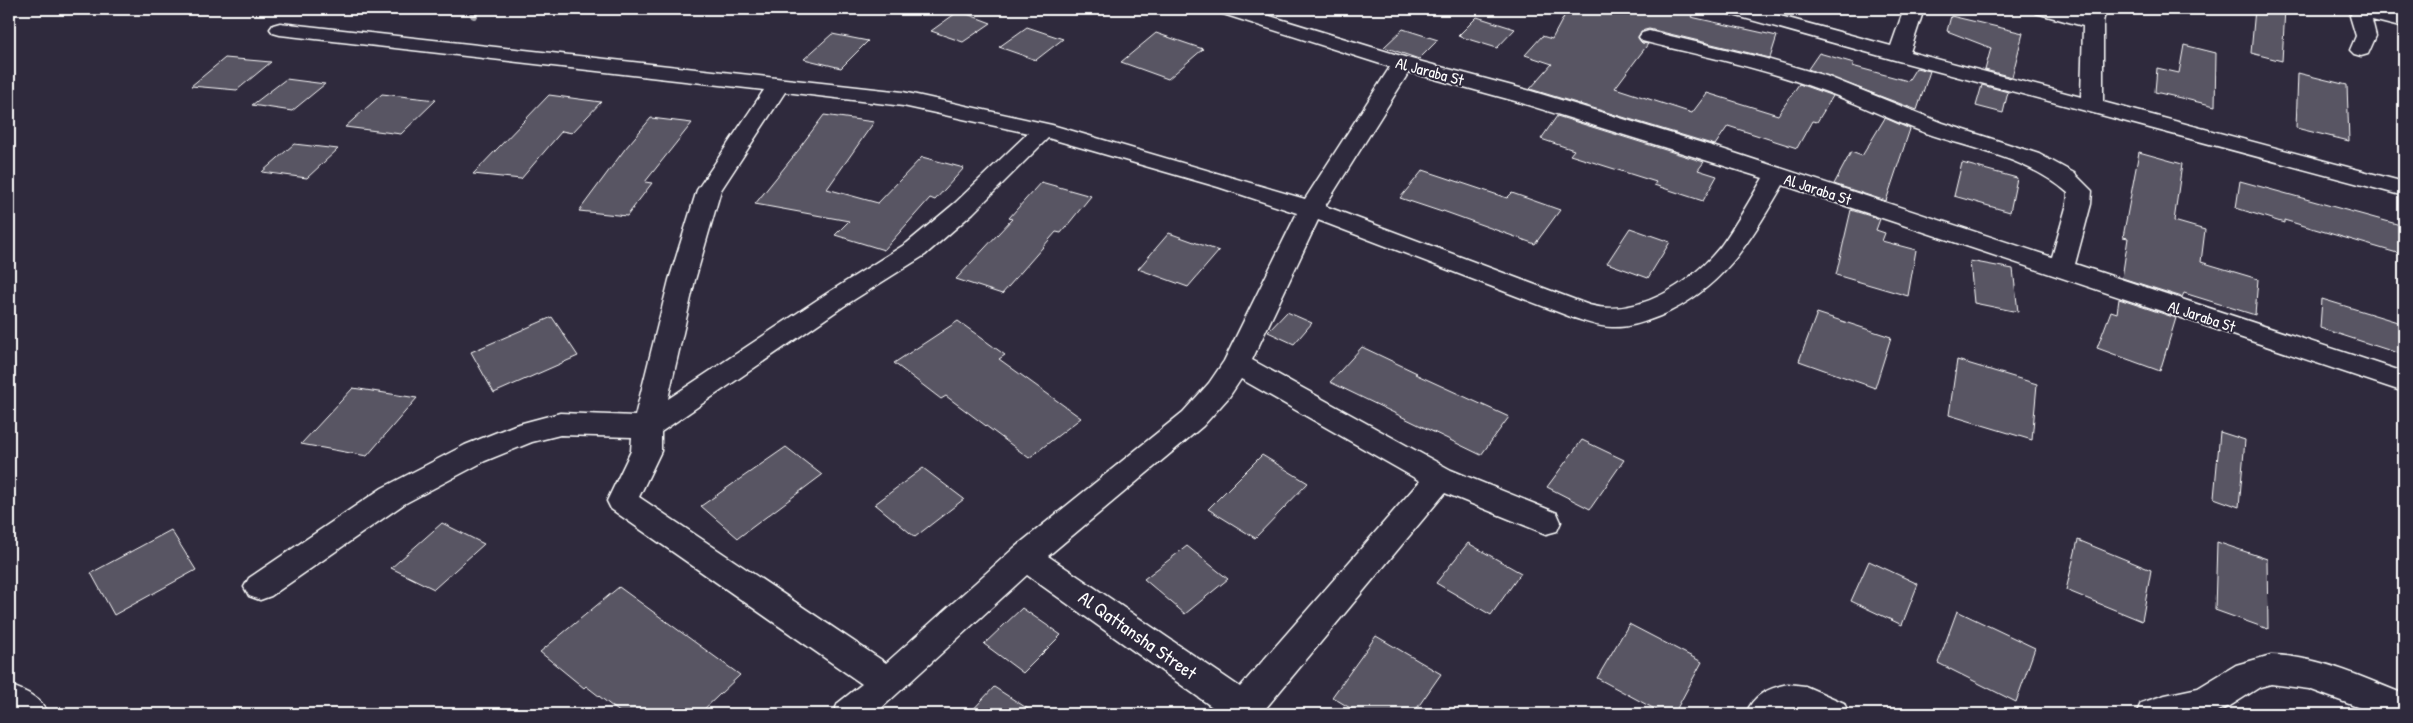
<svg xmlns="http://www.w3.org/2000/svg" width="2413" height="723" font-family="'Patrick Hand',sans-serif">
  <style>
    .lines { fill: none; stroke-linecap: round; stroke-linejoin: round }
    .stream { stroke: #a7a6ad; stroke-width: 8 }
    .building { fill: #595564; stroke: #fff }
    .street-casing { stroke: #fff; stroke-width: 3 }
    .street { fill: #2f2a3d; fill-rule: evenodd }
    .labels { text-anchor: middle; stroke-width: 4; stroke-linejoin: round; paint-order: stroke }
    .street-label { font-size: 16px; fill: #fff; stroke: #2f2a3d }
    .near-street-label { font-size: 19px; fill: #fff; stroke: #2f2a3d }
  </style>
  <rect width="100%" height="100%" fill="#2f2a3d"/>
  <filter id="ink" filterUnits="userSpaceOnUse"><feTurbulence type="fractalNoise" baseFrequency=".02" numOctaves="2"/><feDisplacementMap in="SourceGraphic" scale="10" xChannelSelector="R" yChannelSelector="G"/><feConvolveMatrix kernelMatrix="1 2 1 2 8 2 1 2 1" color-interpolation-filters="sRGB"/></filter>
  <g filter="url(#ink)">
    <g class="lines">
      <path class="stream" d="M 472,9 L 474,15"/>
    </g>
    <path class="building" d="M 1568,9 L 1695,9 L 1691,17 L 1777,36 L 1770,58 L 1649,29 L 1641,31 L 1638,38 L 1642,43 L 1648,44 L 1615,88 L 1692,113 L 1707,93 L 1778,115 L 1799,84 L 1833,96 L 1817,122 L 1812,121 L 1797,148 L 1728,126 L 1715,145 L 1530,89 L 1552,64 L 1525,55 L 1542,36 L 1552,39 Z
      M 2255,9 L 2285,9 L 2282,61 L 2251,53 Z
      M 959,11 L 991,23 L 963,42 L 931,31 Z
      M 1951,16 L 2023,33 L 2012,77 L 1985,70 L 1991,48 L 1947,31 Z
      M 1477,17 L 1515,29 L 1497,48 L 1458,36 Z
      M 1027,27 L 1063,39 L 1036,60 L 999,47 Z
      M 1403,29 L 1438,40 L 1419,59 L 1384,47 Z
      M 1156,33 L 1203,49 L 1168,79 L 1121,62 Z
      M 832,34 L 868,41 L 841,68 L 804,59 Z
      M 2184,45 L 2216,53 L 2215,106 L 2155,92 L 2157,68 L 2179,73 Z
      M 1819,53 L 1854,63 L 1852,66 L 1908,81 L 1916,68 L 1930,71 L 1917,110 L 1808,69 Z
      M 225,58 L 271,62 L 237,90 L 191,86 Z
      M 2298,73 L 2347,85 L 2349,141 L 2296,128 Z
      M 286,79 L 325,84 L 292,111 L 252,105 Z
      M 1982,85 L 2008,92 L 2003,113 L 1976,106 Z
      M 382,94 L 436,100 L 401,134 L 345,127 Z
      M 549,95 L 601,102 L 572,133 L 562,131 L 521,179 L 473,174 Z
      M 824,115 L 874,122 L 827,189 L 878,203 L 922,157 L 964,168 L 935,200 L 930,198 L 884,250 L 835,235 L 849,221 L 755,204 L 801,147 L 800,147 Z
      M 1557,116 L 1704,162 L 1698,170 L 1717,176 L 1703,201 L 1654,185 L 1656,182 L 1570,155 L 1574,150 L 1541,139 Z
      M 651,118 L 692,123 L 645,182 L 652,183 L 627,216 L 579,211 L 625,149 Z
      M 1885,118 L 1910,129 L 1886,201 L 1834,184 L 1851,152 L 1862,156 Z
      M 294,144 L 338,149 L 307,178 L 262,172 Z
      M 2139,152 L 2182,164 L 2174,221 L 2205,230 L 2201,262 L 2258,279 L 2255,315 L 2184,293 L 2182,297 L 2122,278 L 2128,238 L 2123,237 Z
      M 1962,163 L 2017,178 L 2010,212 L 1954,196 Z
      M 1423,170 L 1507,198 L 1512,193 L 1560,210 L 1535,244 L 1443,211 L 1442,212 L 1400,198 Z
      M 2240,181 L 2404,226 L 2404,255 L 2284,220 L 2284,223 L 2236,208 Z
      M 1041,182 L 1091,196 L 1061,233 L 1056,232 L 1002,294 L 956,279 L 1012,219 L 1009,218 Z
      M 1851,210 L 1880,219 L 1876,230 L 1885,233 L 1882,241 L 1916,250 L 1908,296 L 1836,275 Z
      M 1630,228 L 1670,242 L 1648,278 L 1607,263 Z
      M 1169,233 L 1219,251 L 1188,287 L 1138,269 Z
      M 1970,261 L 2013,269 L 2018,312 L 1974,303 Z
      M 2119,299 L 2176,318 L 2160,371 L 2097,348 L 2111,311 L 2117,313 Z
      M 2322,299 L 2404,324 L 2404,355 L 2320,328 Z
      M 1287,312 L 1312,323 L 1294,344 L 1268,332 Z
      M 1817,313 L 1891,337 L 1875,388 L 1799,361 Z
      M 552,317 L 578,356 L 494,393 L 471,352 Z
      M 958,321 L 1005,355 L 999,359 L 1081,418 L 1029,458 L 946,396 L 941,399 L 894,363 Z
      M 1362,347 L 1417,373 L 1415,374 L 1509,417 L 1481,455 L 1330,382 Z
      M 1957,360 L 2037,384 L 2032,440 L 1949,415 Z
      M 353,388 L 417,398 L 367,456 L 301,444 Z
      M 2220,432 L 2245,440 L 2239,507 L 2214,498 Z
      M 1582,440 L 1624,460 L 1590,509 L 1547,487 Z
      M 786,447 L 822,475 L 738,538 L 701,506 Z
      M 1262,455 L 1308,483 L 1255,538 L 1208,509 Z
      M 923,468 L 964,499 L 915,537 L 875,504 Z
      M 442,523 L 484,544 L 434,589 L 391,568 Z
      M 171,530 L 196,570 L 114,615 L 91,573 Z
      M 2078,540 L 2151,570 L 2142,621 L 2066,590 Z
      M 2217,542 L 2267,559 L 2268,629 L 2215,610 Z
      M 1468,543 L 1521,573 L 1491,615 L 1436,583 Z
      M 1187,546 L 1228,579 L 1185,614 L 1144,579 Z
      M 1869,561 L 1918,584 L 1902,625 L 1851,601 Z
      M 619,587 L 740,675 L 699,714 L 622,714 L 586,686 L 584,688 L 540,652 Z
      M 1022,608 L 1061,635 L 1023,673 L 984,644 Z
      M 1957,611 L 2035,648 L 2016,702 L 1938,663 Z
      M 1629,624 L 1702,662 L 1674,714 L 1664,714 L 1597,678 Z
      M 1376,636 L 1441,674 L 1413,714 L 1360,714 L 1332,697 Z
      M 994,687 L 1036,714 L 969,714 Z"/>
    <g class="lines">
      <defs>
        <path id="street" d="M 1217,9 L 1247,9 L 1411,59 L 1531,91 L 1722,149 L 2052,257 L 2067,204 L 2068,193 C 2028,158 1975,150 1926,133 C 1887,119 1850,99 1810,86 C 1755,66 1698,55 1642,41 L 1639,37 L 1642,33 L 1649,31 L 1763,58 L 1826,76 L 1943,123 L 2039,154 L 2074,173 L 2092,191 L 2091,204 L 2075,264 L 2404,372 L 2404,392 L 1783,185 C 1750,241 1723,289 1660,316 C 1645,322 1628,328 1612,327 C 1598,327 1584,321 1571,317 L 1318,220 L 1252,360 L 1451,470 L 1557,513 L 1561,522 L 1557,531 L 1546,534 L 1445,493 L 1266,708 L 1268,714 L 1222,714 L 1027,575 L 875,714 L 833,714 L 838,703 L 862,684 L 611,509 L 607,501 L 631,451 L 632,437 L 560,435 L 532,442 L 485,461 L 404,504 L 271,596 L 260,600 L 249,596 L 244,587 L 249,578 L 382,488 L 465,445 L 515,425 L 560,413 L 635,416 L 669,280 L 697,190 L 764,90 L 280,35 L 273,33 L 270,29 L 273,25 L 280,23 L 903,92 L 1052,125 L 1305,199 L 1390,67 L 1220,13 ZM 1409,72 L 1515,101 L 1763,178 C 1749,201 1736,225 1720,247 C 1690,284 1638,318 1589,305 L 1325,206 ZM 785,92 L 903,106 L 1028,133 L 955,203 L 907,243 L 826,294 L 668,399 L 695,280 L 721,190 ZM 1048,138 L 1218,187 L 1297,213 L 1224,361 L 1209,383 L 1183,412 L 1014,548 L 886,663 L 639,497 L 661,451 L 661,432 L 844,306 L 925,255 L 973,213 ZM 1241,379 L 1420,481 L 1240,687 L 1048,556 L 1203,426 L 1229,397 Z
          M 1723,9 L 1755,9 L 1891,46 L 1904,9 L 1924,9 L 1910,52 L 2081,97 L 2083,26 L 2036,13 L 2033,9 L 2066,9 L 2085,14 L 2086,9 L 2106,9 L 2103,22 L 2103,102 L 2404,182 L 2404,196 L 1891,59 L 1726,13 Z
          M 2366,9 L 2404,16 L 2404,28 L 2372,20 L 2376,36 L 2368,54 L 2361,56 L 2354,54 L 2350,50 L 2356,36 L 2350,16 L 2353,12 Z
          M 2271,655 C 2319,656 2361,677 2404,694 L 2404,714 L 2376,714 L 2309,689 L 2271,684 L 2260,687 L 2230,706 L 2211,714 L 2136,714 L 2141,703 L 2165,695 L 2198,688 L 2236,665 Z
          M 1788,684 L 1805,686 L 1844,703 L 1849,714 L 1746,714 C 1753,695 1768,688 1788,684 Z
          M 9,685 C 25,691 42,698 48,714 L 9,714 Z"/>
      </defs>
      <use href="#street" class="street-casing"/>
      <use href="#street" class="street"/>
    </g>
  </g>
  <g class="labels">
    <g class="street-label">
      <text transform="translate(1430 71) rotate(15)" y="6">Al Jaraba St</text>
      <text transform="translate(1818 189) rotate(18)" y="6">Al Jaraba St</text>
      <text transform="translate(2202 316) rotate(18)" y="6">Al Jaraba St</text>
    </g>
    <g class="near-street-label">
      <text transform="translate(1138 635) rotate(35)" y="7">Al Qattansha Street</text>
    </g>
  </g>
  <rect width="2413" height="723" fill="none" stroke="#2f2a3d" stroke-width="30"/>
  <rect x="15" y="15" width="2383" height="693" fill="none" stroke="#fff" stroke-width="2" filter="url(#ink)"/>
</svg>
